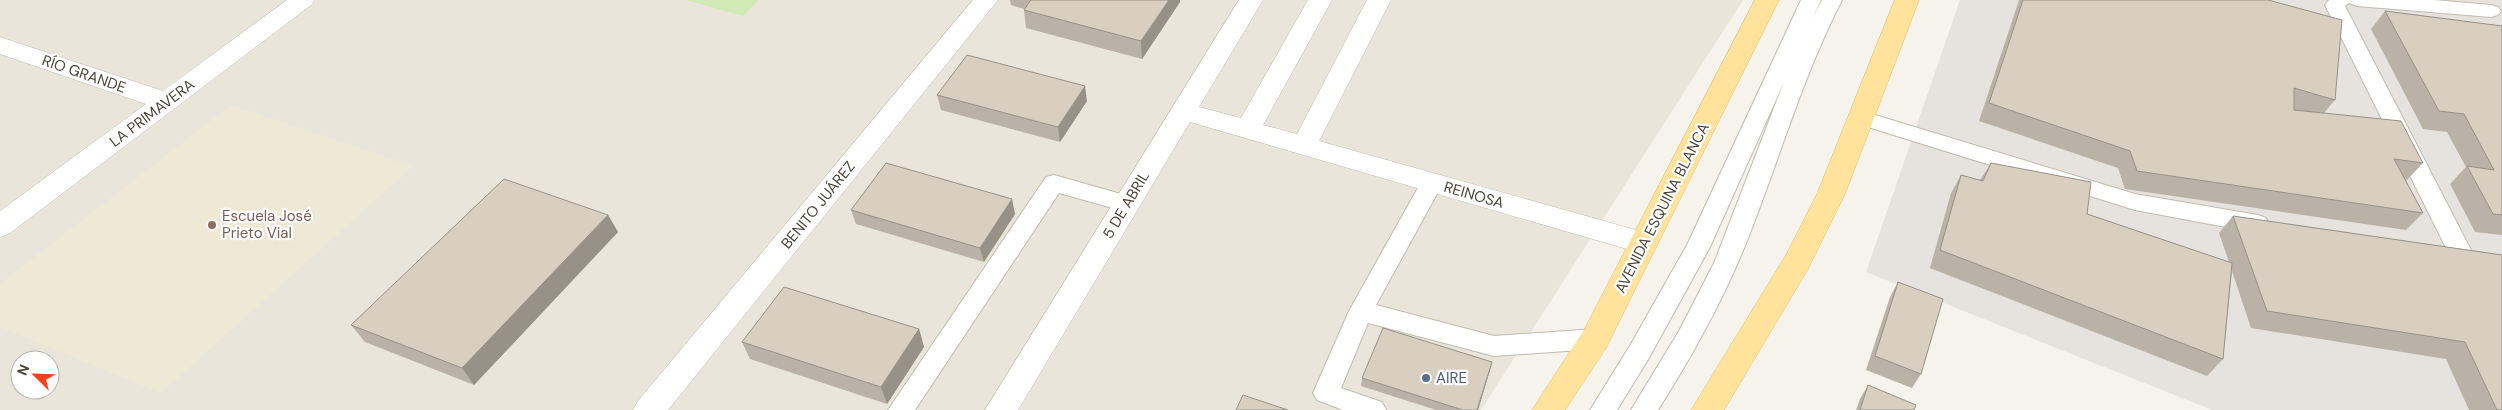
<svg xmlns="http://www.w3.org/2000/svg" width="2502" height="410" font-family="'DM Sans',sans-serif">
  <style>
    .residential { fill: #eae5da; fill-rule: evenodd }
    .industrial { fill: #e6e2dd }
    .education { fill: #efe8d6 }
    .green { fill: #d2eab5 }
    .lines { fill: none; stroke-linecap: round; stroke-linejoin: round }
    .lane-casing { stroke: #c2bbae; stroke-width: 2 }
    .street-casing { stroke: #c2bbae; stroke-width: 1 }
    .primary-casing { stroke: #e6c16a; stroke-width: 1 }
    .lane { fill: #fff; fill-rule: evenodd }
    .street { fill: #fff; fill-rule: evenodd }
    .primary { fill: #ffe39c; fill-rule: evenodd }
    .wall { fill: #bab2a6 }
    .shaded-wall { fill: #979187 }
    .building { fill: #d8cfc1; stroke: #979187 }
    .education-dot { fill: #8d6e63; stroke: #fff; stroke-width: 2 }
    .service-dot { fill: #5c6f8a; stroke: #fff; stroke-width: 2 }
    .labels { text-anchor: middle; stroke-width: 4.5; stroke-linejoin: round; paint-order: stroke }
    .street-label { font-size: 15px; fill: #4b4439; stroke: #fff }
    .education-label { font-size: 15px; fill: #785e54; stroke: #fff; text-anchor: start }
    .service-label { font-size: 15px; fill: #4e5e75; stroke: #fff; text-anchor: start }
  </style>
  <rect width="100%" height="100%" fill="#f6f3ec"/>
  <path class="residential" d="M 0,0 L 1743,0 L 1481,410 L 0,410 ZM 20,360 L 50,360 L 50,390 L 20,390 Z"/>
  <path class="industrial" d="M 1960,0 L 2502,0 L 2502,410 L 2212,410 L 1866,272 Z"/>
  <path class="education" d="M 231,105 L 413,166 L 161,393 L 0,327 L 0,284 Z"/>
  <path class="green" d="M 686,0 L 759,0 L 743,16 Z"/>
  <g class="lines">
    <defs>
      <path id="lane" d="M 1801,0 L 1821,0 L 1812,19 L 1822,0 L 1842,0 C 1803,76 1780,157 1749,236 C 1725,297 1693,355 1658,410 L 1631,410 L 1679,331 L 1714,263 L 1784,82 L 1710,247 L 1649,358 L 1617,410 L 1590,410 L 1631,344 L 1687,245 Z
        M 2434,0 L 2491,5 L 2498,7 L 2501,11 L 2498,15 L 2491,17 L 2357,6 L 2349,3 L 2345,6 L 2472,252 L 2468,258 L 2460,261 L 2452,258 L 2448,252 L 2325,5 L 2329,0 Z
        M 1862,111 L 2135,194 L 2258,215 L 2266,218 L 2269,224 L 2266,230 L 2258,233 L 2135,210 L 1855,123 L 1851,118 L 1855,113 Z
        M 1054,175 L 1135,198 L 1138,204 L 1135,210 L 1127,212 L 1059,193 L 915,410 L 888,410 L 1046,177 Z
        M 1432,175 L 1440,177 L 1443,183 L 1376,305 L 1494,336 L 1595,329 L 1604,332 L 1607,339 L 1604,346 L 1595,349 L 1494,356 L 1368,323 L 1341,388 L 1382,402 L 1386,410 L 1343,410 L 1317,400 L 1313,393 L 1349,311 L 1424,177 Z"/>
      <path id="street" d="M 287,0 L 315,0 L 311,5 L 10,233 L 0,237 L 0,211 L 146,104 L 0,54 L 0,37 L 163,91 Z
        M 973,0 L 998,0 L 668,410 L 633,410 L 638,401 Z
        M 1239,0 L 1263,0 L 1199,107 L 1241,118 L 1308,0 L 1332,0 L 1263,125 L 1297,134 L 1367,0 L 1391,0 L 1319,141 L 1654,235 L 1658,243 L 1654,251 L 1644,254 L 1190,122 L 1018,410 L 985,410 Z"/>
      <path id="primary" d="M 1755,0 L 1779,0 L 1606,348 L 1565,410 L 1532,410 L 1584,330 Z
        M 1895,0 L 1919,0 L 1845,194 L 1808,269 L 1724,410 L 1691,410 L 1786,255 L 1817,194 Z"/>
    </defs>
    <use href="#lane" class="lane-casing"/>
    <use href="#street" class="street-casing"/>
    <use href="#primary" class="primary-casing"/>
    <use href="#lane" class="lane"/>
    <use href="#street" class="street"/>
    <use href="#primary" class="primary"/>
  </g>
  <path class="wall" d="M 1010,0 L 1180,0 L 1180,2 L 1142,59 L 1026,28 L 1024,10 L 1024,9 L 1011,5 Z
    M 2019,0 L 2268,0 L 2335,100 L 2324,113 L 2423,163 L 2406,181 L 2423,213 L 2406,230 L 2125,189 L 2118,168 L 1979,121 Z
    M 2385,11 L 2502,26 L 2502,235 L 2475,232 L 2450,184 L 2466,167 L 2447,132 L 2423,129 L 2371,29 Z
    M 937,95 L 1087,101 L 1060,142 L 941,110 Z
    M 1991,163 L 2087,214 L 2229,262 L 2219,233 L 2233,216 L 2502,255 L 2502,410 L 2469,410 L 2446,359 L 2251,328 L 2232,271 L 2223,359 L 2207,376 L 1930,268 L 1951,193 L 1961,175 L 1980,180 Z
    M 851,210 L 1015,214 L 984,262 L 856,224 Z
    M 608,215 L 618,232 L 474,385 L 365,342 L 351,325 Z
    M 1898,282 L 1921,374 L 1912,388 L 1866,370 L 1890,297 Z
    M 919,329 L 924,347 L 887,404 L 750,359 L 742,342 Z
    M 1490,370 L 1478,410 L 1436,410 L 1361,386 L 1362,378 Z
    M 1868,385 L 1914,410 L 1856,410 L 1860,399 Z"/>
  <path class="shaded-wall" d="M 1169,0 L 1180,0 L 1180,2 L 1142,59 L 1141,41 Z
    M 1085,86 L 1087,101 L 1060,142 L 1058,127 Z
    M 1012,199 L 1015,214 L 984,262 L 980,248 Z
    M 608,215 L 618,232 L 474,385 L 462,368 Z
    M 919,329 L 924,347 L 887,404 L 881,387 Z
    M 1492,362 L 1490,370 L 1478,410 L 1477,410 Z"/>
  <path class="building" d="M 1031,0 L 1169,0 L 1141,41 L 1024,10 Z
    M 2023,0 L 2268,0 L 2342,20 L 2335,100 L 2294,88 L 2294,110 L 2401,121 L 2423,163 L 2394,159 L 2423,213 L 2137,171 L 2130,151 L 1989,103 Z
    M 2385,11 L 2502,26 L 2502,215 L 2493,214 L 2467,166 L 2494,170 L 2464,114 L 2439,111 Z
    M 967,55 L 1085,86 L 1058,127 L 937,95 Z
    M 886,163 L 1012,199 L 980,248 L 851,210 Z
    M 1991,163 L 2091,182 L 2087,214 L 2232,263 L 2223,359 L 1940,250 L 1961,175 L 1983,181 Z
    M 504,179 L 608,215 L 462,368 L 351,325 Z
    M 2233,216 L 2502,255 L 2502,410 L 2497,410 L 2465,342 L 2267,311 Z
    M 1898,282 L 1943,299 L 1921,374 L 1875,356 Z
    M 784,287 L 919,329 L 881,387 L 742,342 Z
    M 1383,328 L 1492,362 L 1477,410 L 1463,410 L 1362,378 Z
    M 1868,385 L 1916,405 L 1914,410 L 1860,410 Z
    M 1243,395 L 1288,410 L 1236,410 Z"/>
  <circle class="education-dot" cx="212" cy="225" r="5"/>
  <circle class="service-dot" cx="1426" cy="378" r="5"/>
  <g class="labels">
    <g class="street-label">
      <text transform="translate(84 74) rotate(19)" y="5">RÍO GRANDE</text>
      <text transform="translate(152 113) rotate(-37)" y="5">LA PRIMAVERA</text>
      <text transform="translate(1474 195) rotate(16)" y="5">REINOSA</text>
      <text transform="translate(818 205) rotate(-51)" y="5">BENITO JUÁREZ</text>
      <text transform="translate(1126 205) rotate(-59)" y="5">5 DE ABRIL</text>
      <text transform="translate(1662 208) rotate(-63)" y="5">AVENIDA ESQUINA BLANCA</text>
    </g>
    <g class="education-label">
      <text x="222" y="221">Escuela José<tspan x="222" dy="17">Prieto Vial</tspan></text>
    </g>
    <g class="service-label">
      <text x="1436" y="383">AIRE</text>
    </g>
  </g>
  <g transform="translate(35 375) rotate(293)"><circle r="24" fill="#ffffff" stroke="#b7b4b0"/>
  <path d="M0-4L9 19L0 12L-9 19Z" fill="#fc3f1d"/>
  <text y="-8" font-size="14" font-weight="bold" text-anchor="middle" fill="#4b4439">N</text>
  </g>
</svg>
